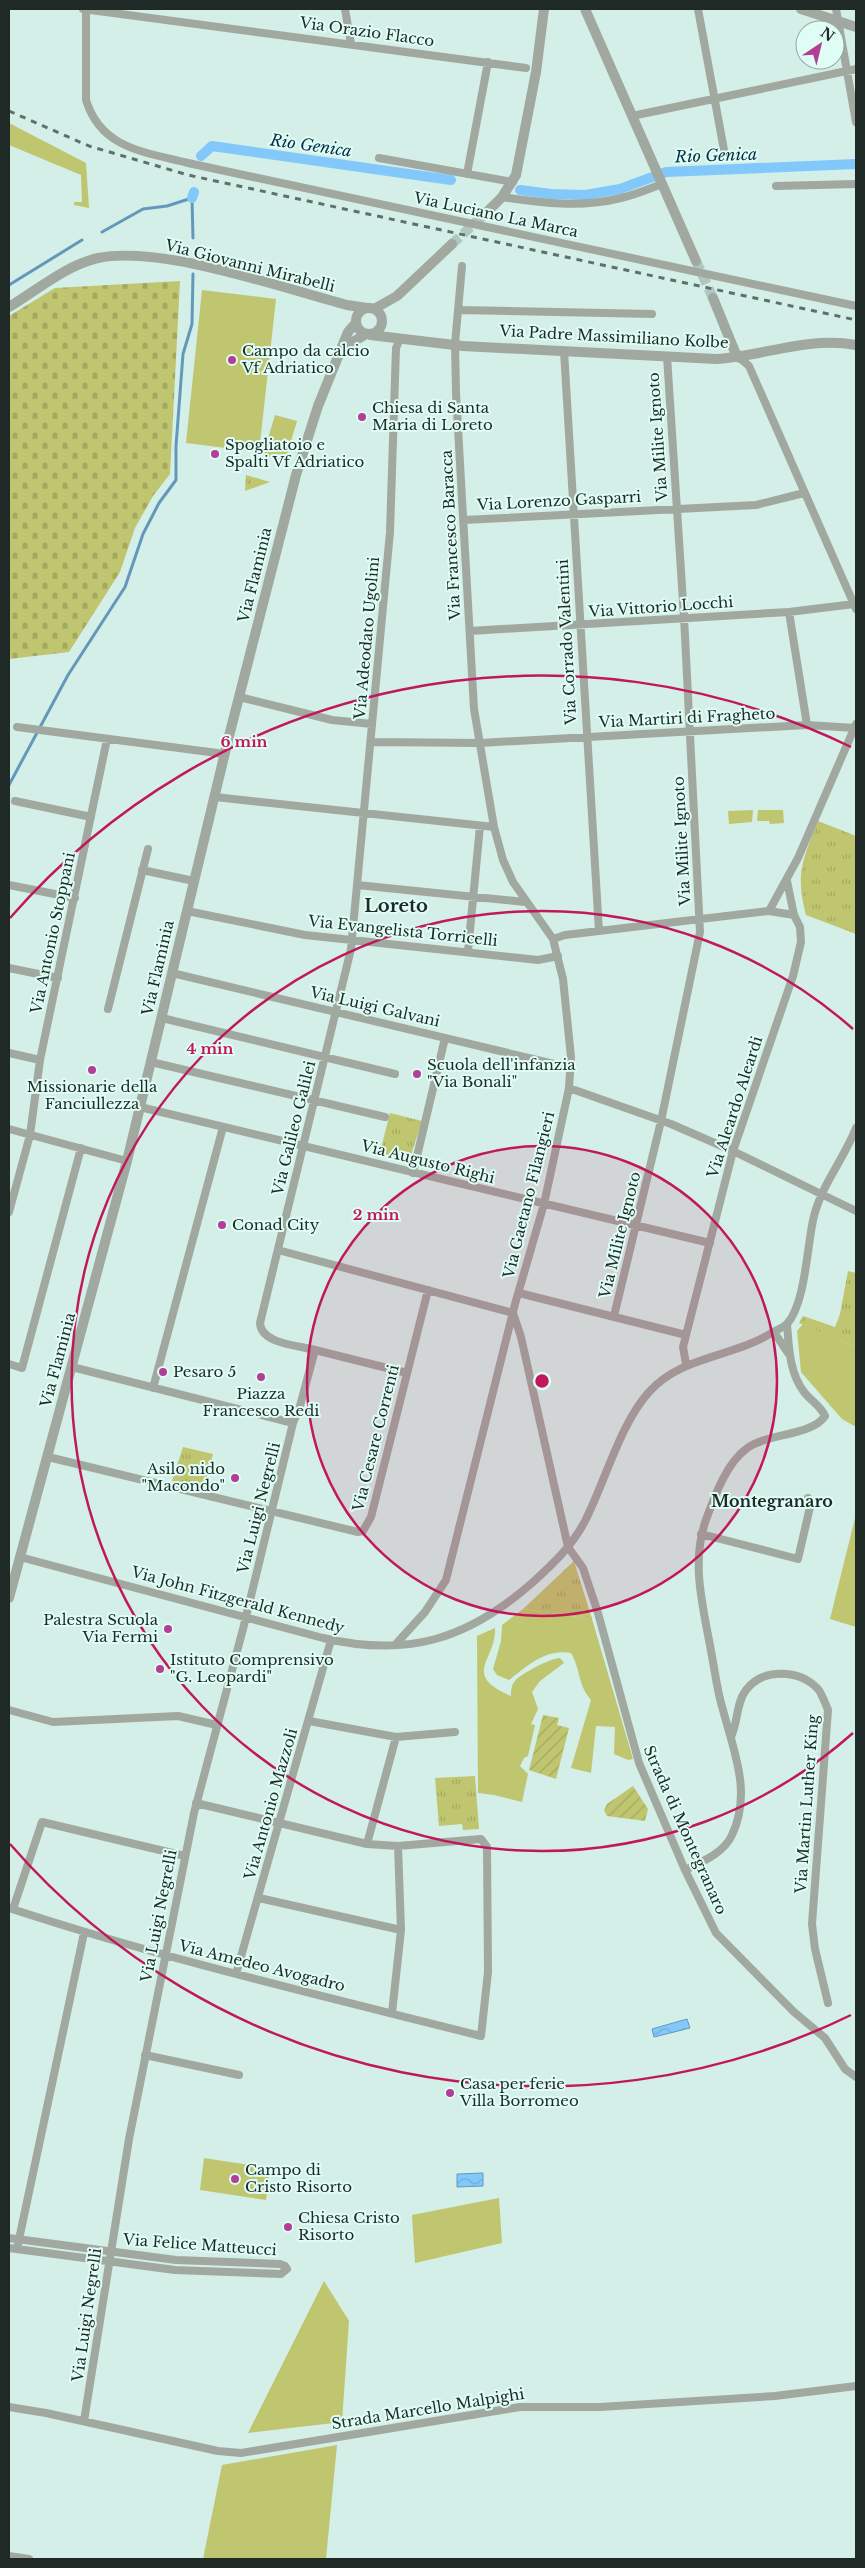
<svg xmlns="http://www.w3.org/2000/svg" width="865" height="2568" font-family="'Libre Baskerville',serif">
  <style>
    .grass { fill: #c0c56f }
    .cemetery { fill: url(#cemetery-stones) }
    .park { fill: url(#park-tufts) }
    .garden { fill: url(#garden-furrows) }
    .water { fill: url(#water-waves); stroke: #6498bb }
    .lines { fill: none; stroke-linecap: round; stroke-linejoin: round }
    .stream { stroke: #6498bb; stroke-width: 3 }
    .canal { stroke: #82c8fb; stroke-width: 10 }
    .tertiary-tunnel { stroke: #afc7c0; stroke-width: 10; stroke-dasharray: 10 5; stroke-linecap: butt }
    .minor { stroke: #a0a8a0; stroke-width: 8 }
    .tertiary { stroke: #a0a8a0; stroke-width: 10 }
    .rail { stroke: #5f706b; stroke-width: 3; stroke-dasharray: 6 6; stroke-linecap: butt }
    .ring { fill: none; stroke: #c2185b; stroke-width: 2.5 }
    .poi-dot { fill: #b33e96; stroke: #e0fdf5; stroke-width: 2 }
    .labels { text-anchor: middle; stroke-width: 4; stroke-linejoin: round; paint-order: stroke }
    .street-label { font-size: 15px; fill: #1f2926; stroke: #e0fdf5 }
    .poi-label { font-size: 15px; fill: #1f2926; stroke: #e0fdf5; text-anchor: start }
    .water-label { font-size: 16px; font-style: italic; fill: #052e47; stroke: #e0fdf5 }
    .neighbourhood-label { font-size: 16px; font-weight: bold; fill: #1f2926; stroke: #e0fdf5 }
    .quarter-label { font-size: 18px; font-weight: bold; fill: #1f2926; stroke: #e0fdf5 }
    .centre { fill: #c2185b; stroke: #e0fdf5; stroke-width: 2.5 }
    .ring-label { font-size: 15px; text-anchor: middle; font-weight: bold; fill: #c2185b; stroke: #e0fdf5; stroke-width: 4; stroke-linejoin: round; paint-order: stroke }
  </style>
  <defs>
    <pattern id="cemetery-stones" width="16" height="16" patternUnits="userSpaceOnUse" patternTransform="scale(1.25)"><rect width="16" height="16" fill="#c0c56f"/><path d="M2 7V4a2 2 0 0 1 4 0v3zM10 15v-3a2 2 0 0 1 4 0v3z" fill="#a5a960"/></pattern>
    <pattern id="park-tufts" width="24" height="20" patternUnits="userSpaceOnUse" patternTransform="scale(1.25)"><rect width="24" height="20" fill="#c0c56f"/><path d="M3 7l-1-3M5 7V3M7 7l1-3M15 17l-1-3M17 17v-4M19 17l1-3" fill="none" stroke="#a5a960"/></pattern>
    <pattern id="garden-furrows" width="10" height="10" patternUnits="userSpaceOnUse" patternTransform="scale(1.25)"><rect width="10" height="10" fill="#c0c56f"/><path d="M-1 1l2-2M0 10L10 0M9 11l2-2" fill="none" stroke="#a5a960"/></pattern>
    <pattern id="water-waves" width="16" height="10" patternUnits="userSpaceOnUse" patternTransform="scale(1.25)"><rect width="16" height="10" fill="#82c8fb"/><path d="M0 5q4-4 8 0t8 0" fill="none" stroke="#70acd7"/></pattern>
  </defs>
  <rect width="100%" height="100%" fill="#d3efe7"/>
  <path class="grass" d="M 9,123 L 86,163 L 89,208 L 74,205 L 74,202 L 82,202 L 81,175 L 9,145 Z
    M 202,290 L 276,299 L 259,452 L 186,443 Z
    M 275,415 L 297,421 L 285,461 L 263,455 Z
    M 753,810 L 752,822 L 729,824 L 728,811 Z
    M 758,810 L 783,810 L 784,823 L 770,824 L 769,821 L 757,821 Z
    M 803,1324 L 854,1346 L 856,1344 L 856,1427 L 842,1419 L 801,1372 L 797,1331 Z
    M 856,1514 L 856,1627 L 830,1619 Z
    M 523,1609 L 592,1619 L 633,1759 L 628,1760 L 614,1754 L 615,1727 L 596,1726 L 591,1773 L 571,1768 L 591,1700 C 577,1684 581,1670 571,1653 C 546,1648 527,1666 509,1680 L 497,1675 L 493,1669 L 501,1641 L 502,1625 Z
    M 495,1628 C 497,1660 460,1674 511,1696 C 511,1690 511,1686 515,1681 C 520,1674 551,1658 560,1658 L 564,1663 L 540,1681 L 532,1692 L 538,1709 L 531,1724 L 535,1725 L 528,1756 L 524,1758 L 520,1766 L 528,1774 L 522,1802 L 494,1795 L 478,1793 L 477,1636 Z
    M 204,2158 L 270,2168 L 266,2200 L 200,2190 Z
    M 499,2198 L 502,2243 L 415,2263 L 412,2215 Z
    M 324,2281 L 349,2321 L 342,2422 L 248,2433 Z
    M 337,2445 L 326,2559 L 203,2559 L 222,2465 Z"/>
  <path class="cemetery" d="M 180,281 L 170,474 L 153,496 L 135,528 L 120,572 L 69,652 L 9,659 L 9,316 L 55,288 Z"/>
  <path class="park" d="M 246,475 L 270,482 L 245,491 Z
    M 818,821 L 856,836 L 856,934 L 806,915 C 795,873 803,859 818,821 Z
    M 390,1113 L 422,1121 L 408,1164 L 379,1156 Z
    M 848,1271 L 856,1273 L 856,1344 L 854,1346 L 799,1323 L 803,1316 L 835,1327 L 840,1314 Z
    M 183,1447 L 213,1454 L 204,1488 L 172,1481 Z
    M 574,1561 L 592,1619 L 523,1609 Z
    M 475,1776 L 479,1829 L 463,1830 L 462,1824 L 439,1826 L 435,1778 Z"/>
  <path class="garden" d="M 543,1715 L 559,1718 L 557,1725 L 569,1728 L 556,1779 L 529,1770 Z
    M 633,1786 L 648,1809 L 645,1821 L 607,1816 L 604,1810 L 607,1804 Z"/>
  <path class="water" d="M 687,2019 L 690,2028 L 654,2037 L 652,2029 Z
    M 483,2173 L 483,2186 L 457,2187 L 457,2174 Z"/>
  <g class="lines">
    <path class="stream" d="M 102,232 L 143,209 L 167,206 L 192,198 L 193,238
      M 9,285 L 82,240
      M 9,785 L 68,675 L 125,587 L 143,534 L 159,503 L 176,480 L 176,446 L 183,354 L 192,324 L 193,274"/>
    <path class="canal" d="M 201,156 L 212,146 L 451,180
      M 520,190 L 551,194 L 585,195 L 620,189 L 666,172 L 856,164
      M 192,198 L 194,192"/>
    <path class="tertiary-tunnel" d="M 452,244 L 486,213
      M 696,261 L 713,298"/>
    <path class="minor" d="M 83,9 L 526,68
      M 86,9 L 86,100 C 101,149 145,152 188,163 L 856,306
      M 345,9 L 351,44
      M 698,9 L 724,150
      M 836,9 L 856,122
      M 632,116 L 856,69
      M 379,158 L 513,182
      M 467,174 L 488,62
      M 776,186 L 856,184
      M 502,197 C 542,203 581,208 621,198 C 635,195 649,189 662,184
      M 459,310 L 652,314
      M 564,351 L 599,931
      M 740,358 L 749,366 L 856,609
      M 464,520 L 756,505 L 804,493
      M 789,612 L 807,725
      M 470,631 L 789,612 L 854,604
      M 239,697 L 332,720 L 372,724
      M 17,727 L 225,754
      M 371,742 L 480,743 L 807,725 L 855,728
      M 215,797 L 494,827
      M 15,801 L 91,817
      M 142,870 L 194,881
      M 787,881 L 794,915
      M 9,885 L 75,898
      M 357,885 L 525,902
      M 187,911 L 305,935 L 538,960 L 558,956
      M 769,911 L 798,858 L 856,724
      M 553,939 L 565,935 L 769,911 L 794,915 L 800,927 L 801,942 L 793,976 L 733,1151 L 683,1347 L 686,1364
      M 468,951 L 480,826
      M 9,968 L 58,978
      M 172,973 L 571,1068
      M 108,1009 L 148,849
      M 162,1018 L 395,1074
      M 9,1053 L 40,1060
      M 151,1062 L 385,1117
      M 569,1088 L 671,1124 L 733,1151 L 856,1211
      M 140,1107 L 710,1243
      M 9,1129 L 127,1161
      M 413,1173 L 445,1038
      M 9,1212 L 30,1135 L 40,1060 L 107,739
      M 278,1250 L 513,1313
      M 519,1293 L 686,1335
      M 513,1313 L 521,1337 L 568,1547 L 583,1568 L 598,1613 L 639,1763 L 685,1870 L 716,1933 L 794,2012 L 825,2038 L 845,2069 L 856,2077
      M 614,1316 L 661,1121 L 700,932 L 684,617 L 667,356
      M 774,1332 L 788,1353
      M 315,1350 L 407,1373
      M 9,1364 L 22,1368 L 81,1148
      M 72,1367 L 293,1423
      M 153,1388 L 223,1127
      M 48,1457 L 358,1532 L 363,1531 L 371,1517 L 428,1290
      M 701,1534 L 798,1559 L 810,1507 L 808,1498
      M 20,1557 L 323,1638 C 408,1658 468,1639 532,1583 C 553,1564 572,1546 585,1521 C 605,1482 620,1424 649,1392 C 682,1355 733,1358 773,1332 C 777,1330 784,1327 787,1324 C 806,1303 807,1243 814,1216 C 822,1184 844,1159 856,1128
      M 395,1645 L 425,1612 L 446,1580 L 515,1304 L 544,1204 L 569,1088 L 571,1057 L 563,979 L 553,939 L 513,882 L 503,860 L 494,827 L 474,709 L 456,393 L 455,344 L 462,266
      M 9,1710 L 53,1722 L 178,1716 L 217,1725
      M 309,1721 L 396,1737 L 455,1732
      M 731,1737 C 738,1722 736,1703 746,1690 C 763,1668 799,1669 818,1689 C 822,1694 825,1703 828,1710 L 812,1924 L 815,1949 L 828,2003
      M 367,1844 L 396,1737
      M 685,1870 C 702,1862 724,1853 732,1835 C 752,1793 734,1752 723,1710 C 717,1691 715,1671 711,1651 C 703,1606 690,1561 707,1517 C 715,1495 727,1463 746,1449 C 766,1433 812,1436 825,1416 C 820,1405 811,1401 804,1392 C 789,1372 789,1347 787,1324
      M 259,1898 L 401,1930
      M 9,1908 C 164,1959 323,1996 481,2036 L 488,1972 L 487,1847 L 481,1839 L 398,1846 L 367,1844 L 196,1803
      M 13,1909 L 42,1822 L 185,1856
      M 236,1974 L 331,1640
      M 392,2013 L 401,1930 L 398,1846
      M 145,2055 L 239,2075
      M 9,2238 L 176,2260 L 280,2264 L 285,2266 L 287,2269 L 281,2274 L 175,2270 L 9,2248
      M 18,2244 L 84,1933
      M 9,2407 L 46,2413 L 218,2451 L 241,2453 L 520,2407 L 600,2407 L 775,2396 L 856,2386
      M 84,2421 L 129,2139 L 194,1813 L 243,1629 L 293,1423 L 300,1406 L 315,1350 C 298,1345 261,1344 260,1323 L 351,949 L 390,532 L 396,348 L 400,339
      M 9,2556 L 29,2559"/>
    <path class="tertiary" d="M 585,9 L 696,261
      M 801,9 L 856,27
      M 486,213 L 502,197 L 516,175 L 536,72 L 544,9
      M 713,298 L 735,352 L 740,358
      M 9,307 C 36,291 66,265 98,258 C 162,245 282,288 347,305 L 367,308
      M356 321a13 13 0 1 1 26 0a13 13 0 1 1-26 0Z
      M 374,309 L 397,296 L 452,244
      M 370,335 L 463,346 L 716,359 C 764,356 808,336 856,345
      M 343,348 L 366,334
      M 9,1598 L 127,1161 L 228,740 L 296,475 L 318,406 L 348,332 L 355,324"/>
    <path class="rail" d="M 9,111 L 89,146 L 188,175 L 856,320"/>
  </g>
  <circle cx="542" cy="1381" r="235" fill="#c2185b" fill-opacity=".12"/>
  <g class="ring">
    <circle cx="542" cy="1381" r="235"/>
    <path d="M853 1733A470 470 0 1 1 853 1029"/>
    <path d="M851 2015A705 705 0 0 1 10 1844M10 918A705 705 0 0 1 851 747"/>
  </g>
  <g class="poi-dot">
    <circle cx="232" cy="360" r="5"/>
    <circle cx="362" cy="417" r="5"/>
    <circle cx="215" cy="454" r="5"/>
    <circle cx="92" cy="1070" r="5"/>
    <circle cx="417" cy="1074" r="5"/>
    <circle cx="222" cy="1225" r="5"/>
    <circle cx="163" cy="1372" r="5"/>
    <circle cx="261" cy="1377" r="5"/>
    <circle cx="235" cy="1478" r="5"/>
    <circle cx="168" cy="1629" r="5"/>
    <circle cx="160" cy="1669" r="5"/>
    <circle cx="450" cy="2093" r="5"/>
    <circle cx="235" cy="2179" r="5"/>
    <circle cx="288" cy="2227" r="5"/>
  </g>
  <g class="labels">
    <g class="street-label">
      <text transform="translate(367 32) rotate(8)" y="5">Via Orazio Flacco</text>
      <text transform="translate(496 215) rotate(12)" y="5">Via Luciano La Marca</text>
      <text transform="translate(250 266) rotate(14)" y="5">Via Giovanni Mirabelli</text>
      <text transform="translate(614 337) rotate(3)" y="5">Via Padre Massimiliano Kolbe</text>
      <text transform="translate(658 437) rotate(-94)" y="5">Via Milite Ignoto</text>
      <text transform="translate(559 501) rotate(-3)" y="5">Via Lorenzo Gasparri</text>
      <text transform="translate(451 535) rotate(-93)" y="5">Via Francesco Baracca</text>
      <text transform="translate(255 575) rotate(-76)" y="5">Via Flaminia</text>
      <text transform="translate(661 607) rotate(-4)" y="5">Via Vittorio Locchi</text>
      <text transform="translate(367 638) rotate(-85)" y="5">Via Adeodato Ugolini</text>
      <text transform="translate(567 642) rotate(-93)" y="5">Via Corrado Valentini</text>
      <text transform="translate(687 718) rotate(-3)" y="5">Via Martiri di Fragheto</text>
      <text transform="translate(682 841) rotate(-93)" y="5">Via Milite Ignoto</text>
      <text transform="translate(403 931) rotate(6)" y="5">Via Evangelista Torricelli</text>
      <text transform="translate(53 933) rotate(-78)" y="5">Via Antonio Stoppani</text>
      <text transform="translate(158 968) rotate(-77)" y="5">Via Flaminia</text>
      <text transform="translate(375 1007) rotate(13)" y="5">Via Luigi Galvani</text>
      <text transform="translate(735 1107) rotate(-72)" y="5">Via Aleardo Aleardi</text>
      <text transform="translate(294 1128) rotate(-76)" y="5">Via Galileo Galilei</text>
      <text transform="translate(428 1162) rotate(14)" y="5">Via Augusto Righi</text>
      <text transform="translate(529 1195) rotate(-76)" y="5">Via Gaetano Filangieri</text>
      <text transform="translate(620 1235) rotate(-76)" y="5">Via Milite Ignoto</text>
      <text transform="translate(58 1360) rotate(-75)" y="5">Via Flaminia</text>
      <text transform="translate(376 1438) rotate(-76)" y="5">Via Cesare Correnti</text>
      <text transform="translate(259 1508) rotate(-76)" y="5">Via Luigi Negrelli</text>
      <text transform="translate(238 1600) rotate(15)" y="5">Via John Fitzgerald Kennedy</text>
      <text transform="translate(271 1804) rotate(-74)" y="5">Via Antonio Mazzoli</text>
      <text transform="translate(807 1804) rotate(-86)" y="5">Via Martin Luther King</text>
      <text transform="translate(685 1830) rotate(66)" y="5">Strada di Montegranaro</text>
      <text transform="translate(159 1916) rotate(-79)" y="5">Via Luigi Negrelli</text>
      <text transform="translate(262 1966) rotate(14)" y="5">Via Amedeo Avogadro</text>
      <text transform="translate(200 2245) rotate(4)" y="5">Via Felice Matteucci</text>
      <text transform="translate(87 2315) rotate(-82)" y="5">Via Luigi Negrelli</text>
      <text transform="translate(428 2409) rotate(-9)" y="5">Strada Marcello Malpighi</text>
    </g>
    <g class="poi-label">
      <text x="242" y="356">Campo da calcio<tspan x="242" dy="17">Vf Adriatico</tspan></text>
      <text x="372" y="413">Chiesa di Santa<tspan x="372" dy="17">Maria di Loreto</tspan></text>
      <text x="225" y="450">Spogliatoio e<tspan x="225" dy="17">Spalti Vf Adriatico</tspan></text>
      <text x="427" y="1070">Scuola dell'infanzia<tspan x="427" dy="17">"Via Bonali"</tspan></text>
      <text x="92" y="1092" text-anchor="middle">Missionarie della<tspan x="92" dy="17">Fanciullezza</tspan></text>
      <text x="232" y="1230">Conad City</text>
      <text x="173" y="1377">Pesaro 5</text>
      <text x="261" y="1399" text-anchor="middle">Piazza<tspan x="261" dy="17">Francesco Redi</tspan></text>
      <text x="225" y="1474" text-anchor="end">Asilo nido<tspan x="225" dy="17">"Macondo"</tspan></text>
      <text x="158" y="1625" text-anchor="end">Palestra Scuola<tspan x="158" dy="17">Via Fermi</tspan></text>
      <text x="170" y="1665">Istituto Comprensivo<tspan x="170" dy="17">"G. Leopardi"</tspan></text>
      <text x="460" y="2089">Casa per ferie<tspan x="460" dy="17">Villa Borromeo</tspan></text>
      <text x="245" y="2175">Campo di<tspan x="245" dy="17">Cristo Risorto</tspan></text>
      <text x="298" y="2223">Chiesa Cristo<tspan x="298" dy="17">Risorto</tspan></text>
    </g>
    <g class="water-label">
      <text transform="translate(311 145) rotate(8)" y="6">Rio Genica</text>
      <text transform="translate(716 155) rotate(-2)" y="6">Rio Genica</text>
    </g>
    <g class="neighbourhood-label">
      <text x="772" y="1507">Montegranaro</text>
    </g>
    <g class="quarter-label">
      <text x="396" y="912">Loreto</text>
    </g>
  </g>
  <circle cx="542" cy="1381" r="8" class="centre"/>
  <g class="ring-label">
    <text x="244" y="747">6 min</text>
    <text x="210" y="1054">4 min</text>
    <text x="376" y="1220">2 min</text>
  </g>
  <rect width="865" height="2568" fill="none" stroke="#1f2926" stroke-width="20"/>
  <g transform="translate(820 45) rotate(35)"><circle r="24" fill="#e0fdf5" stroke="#93a8a2"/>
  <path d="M0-4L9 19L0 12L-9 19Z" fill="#b33e96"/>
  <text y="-8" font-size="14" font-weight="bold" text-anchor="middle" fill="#1f2926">N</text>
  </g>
</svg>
